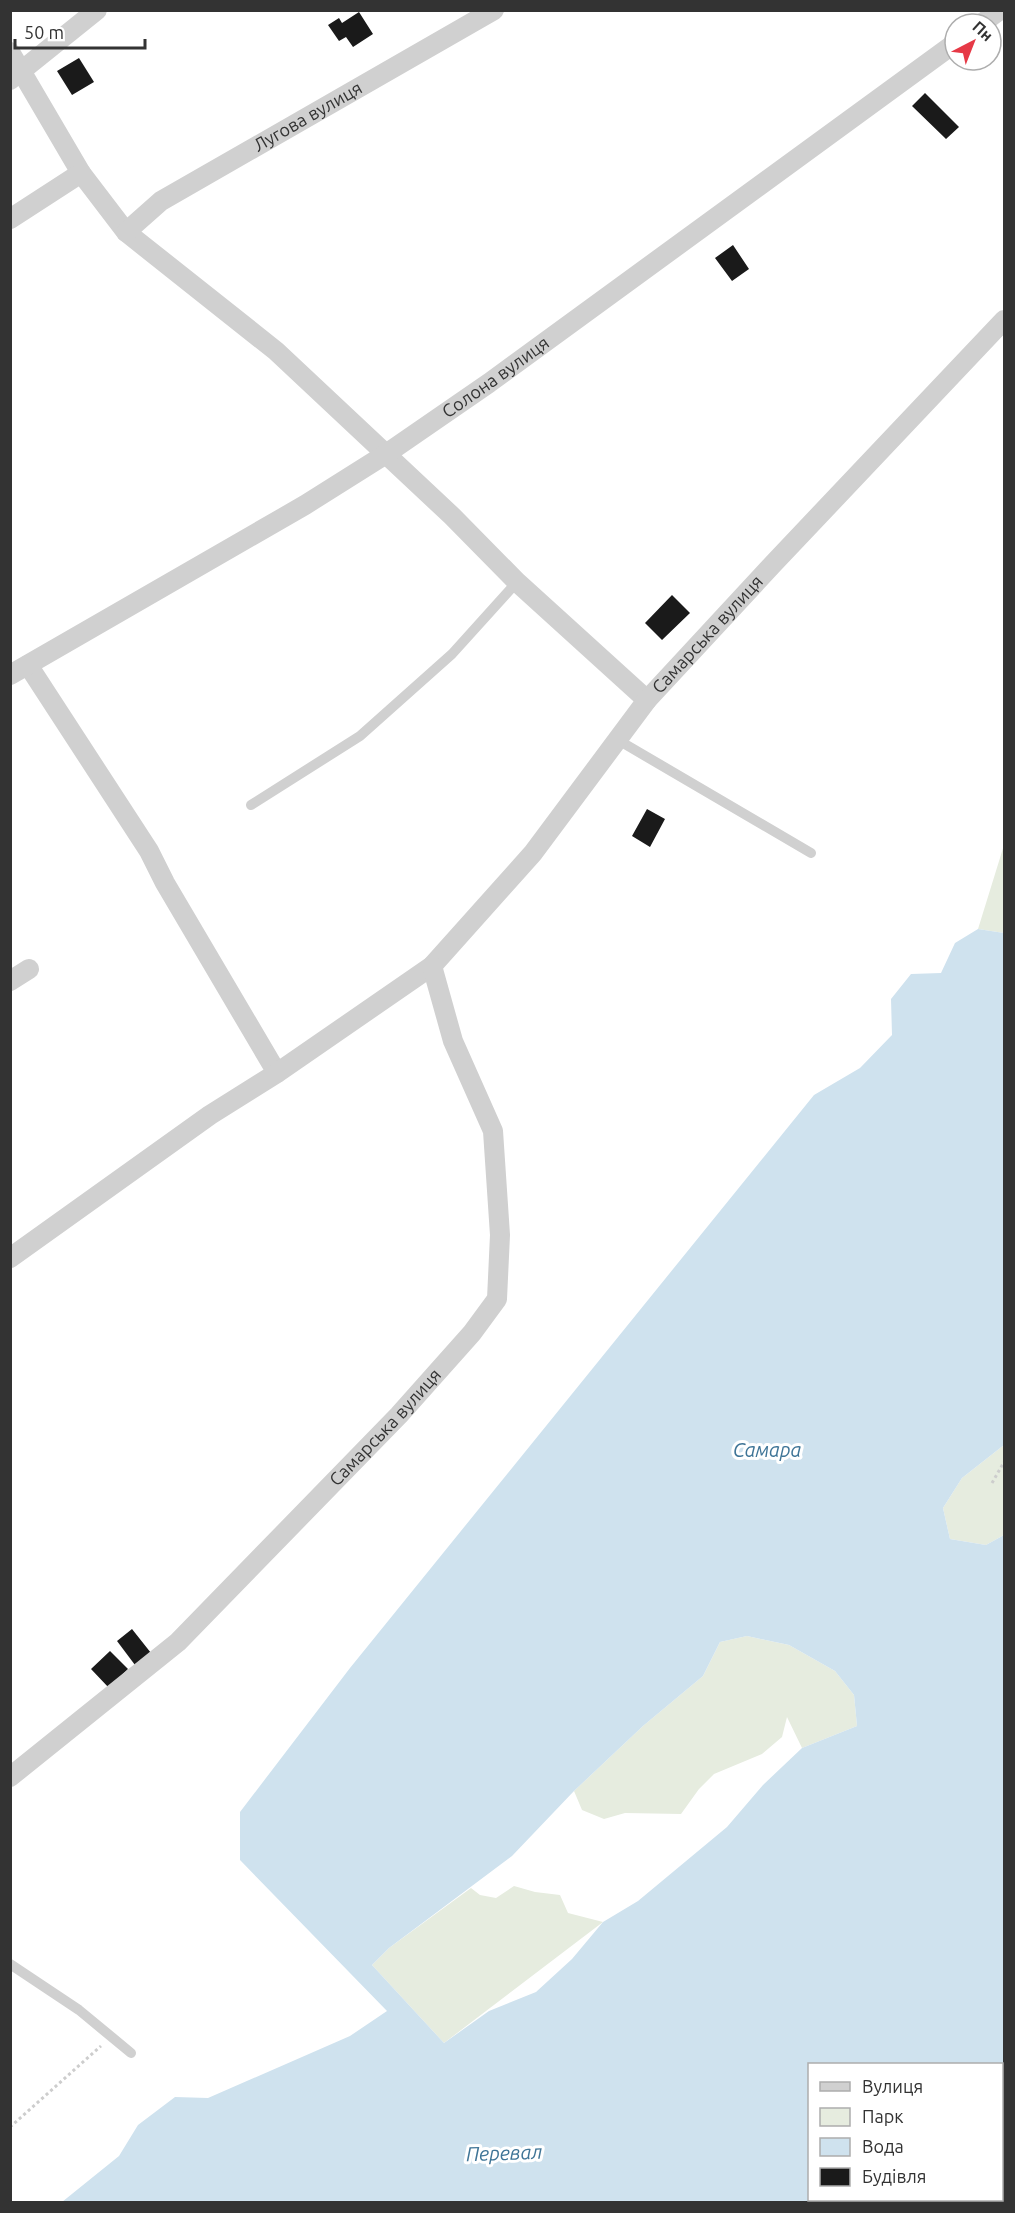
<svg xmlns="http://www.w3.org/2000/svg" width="1015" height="2213" font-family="Ubuntu,sans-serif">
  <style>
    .green { fill: #e6ecdf }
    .water { fill: #cfe2ee; fill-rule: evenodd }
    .building { fill: #1a1a1a }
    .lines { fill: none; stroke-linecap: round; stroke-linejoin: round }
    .path { stroke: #cdcdcd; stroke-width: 3; stroke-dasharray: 3 3; stroke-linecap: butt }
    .lane { stroke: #d0d0d0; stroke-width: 10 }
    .street { stroke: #d0d0d0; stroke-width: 20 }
    .labels { text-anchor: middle; stroke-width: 6; stroke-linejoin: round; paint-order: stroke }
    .street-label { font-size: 18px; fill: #333; stroke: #fff }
    .water-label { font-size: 20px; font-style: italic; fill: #3f7597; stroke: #fff }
  </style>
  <rect width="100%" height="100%" fill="#fff"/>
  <path class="green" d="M 1004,845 L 1004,933 L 978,929 Z
    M 1004,1445 L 1004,1535 L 986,1545 L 950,1539 L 943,1508 L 962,1478 Z
    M 747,1636 L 789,1645 L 835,1671 L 854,1695 L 857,1726 L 802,1748 L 787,1717 L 782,1737 L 762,1754 L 714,1774 L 699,1789 L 681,1814 L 625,1813 L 604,1819 L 582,1810 L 574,1791 L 643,1726 L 703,1676 L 720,1642 Z
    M 514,1886 L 535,1892 L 560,1895 L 568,1913 L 603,1922 L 444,2043 L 372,1965 L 389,1948 L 471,1888 L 480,1895 L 496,1898 Z"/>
  <path class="water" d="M 978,929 L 1004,933 L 1004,1445 L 962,1478 L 943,1508 L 950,1539 L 986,1545 L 1004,1535 L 1004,2202 L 62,2202 L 119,2156 L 138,2125 L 175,2097 L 208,2098 L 350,2036 L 387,2011 L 240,1860 L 240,1812 L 350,1668 L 814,1095 L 860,1068 L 892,1035 L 891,999 L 911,974 L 941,973 L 955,943 ZM 747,1636 L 789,1645 L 835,1671 L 854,1695 L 857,1726 L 802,1748 L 763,1785 L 727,1827 L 638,1901 L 603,1922 L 572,1959 L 536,1992 L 489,2011 L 444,2043 L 372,1965 L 389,1948 L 512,1856 L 574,1791 L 643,1726 L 703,1676 L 720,1642 ZM 810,2064 L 1002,2064 L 1002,2200 L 810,2200 Z"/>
  <path class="building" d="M 359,12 L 373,34 L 353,47 L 346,37 L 339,41 L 328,25 L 339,18 L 342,23 Z
    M 79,58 L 94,82 L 72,95 L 57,71 Z
    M 925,93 L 959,127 L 946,139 L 912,106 Z
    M 733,245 L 749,269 L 732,281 L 715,258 Z
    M 672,595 L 690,613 L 662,640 L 645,623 Z
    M 647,809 L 665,819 L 650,847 L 632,836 Z
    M 132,1629 L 151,1653 L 135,1665 L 117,1641 Z
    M 110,1651 L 128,1669 L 109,1688 L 91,1669 Z"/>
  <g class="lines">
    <path class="path" d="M 992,1483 L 1004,1462
      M 10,2127 L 101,2046"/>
    <path class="lane" d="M 618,740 L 811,853
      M 251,805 L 360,736 L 452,654 L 517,582
      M 10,1964 L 79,2010 L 131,2053"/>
    <g class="street">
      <path d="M 981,24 L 1000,10"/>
      <path d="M 10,52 L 81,173 L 126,232 L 276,351 L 452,516 L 517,582 L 647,700"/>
      <path d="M 10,80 L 97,10"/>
      <path d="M 10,219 L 81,173"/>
      <path id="s1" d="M 126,232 L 161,201 L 494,10"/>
      <path d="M 28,665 L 149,851 L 165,883 L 277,1073"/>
      <path id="s2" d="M 10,675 L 305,505 L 386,454 L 489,383 L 955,43"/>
      <path d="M 10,981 L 29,969"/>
      <path id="s3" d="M 10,1258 L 210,1115 L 277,1073 L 432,966 L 533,853 L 647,700 L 773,564 L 1004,320"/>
      <path id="s4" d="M 10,1777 L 178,1642 L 399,1415 L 472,1333 L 497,1299 L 500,1235 L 493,1131 L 453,1041 L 432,966"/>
    </g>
  </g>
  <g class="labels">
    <g class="street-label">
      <text dy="6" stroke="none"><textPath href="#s1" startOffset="216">Лугова вулиця</textPath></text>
      <text dy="6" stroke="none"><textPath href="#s2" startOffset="570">Солона вулиця</textPath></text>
      <text dy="6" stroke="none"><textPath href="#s3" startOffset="945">Самарська вулиця</textPath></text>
      <text dy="6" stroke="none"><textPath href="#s4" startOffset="514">Самарська вулиця</textPath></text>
    </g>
    <g class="water-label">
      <text x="767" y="1457">Самара</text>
      <text transform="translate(504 2153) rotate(-2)" y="7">Перевал</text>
    </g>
  </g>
  <rect width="1015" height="2213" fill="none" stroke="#333333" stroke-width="24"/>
  <rect x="808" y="2063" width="195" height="138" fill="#ffffff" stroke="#adadad" stroke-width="1.5"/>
  <rect x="820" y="2082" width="30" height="9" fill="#d0d0d0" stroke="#adadad" stroke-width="1.5"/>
  <text x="862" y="2093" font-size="18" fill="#333333">Вулиця</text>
  <rect x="820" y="2108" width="30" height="18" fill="#e6ecdf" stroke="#adadad" stroke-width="1.5"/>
  <text x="862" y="2123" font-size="18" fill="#333333">Парк</text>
  <rect x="820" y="2138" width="30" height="18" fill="#cfe2ee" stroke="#adadad" stroke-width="1.5"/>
  <text x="862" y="2153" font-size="18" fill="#333333">Вода</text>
  <rect x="820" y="2168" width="30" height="18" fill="#1a1a1a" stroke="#adadad" stroke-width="1.5"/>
  <text x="862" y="2183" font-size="18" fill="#333333">Будівля</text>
  <g transform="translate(973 42) rotate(42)"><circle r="28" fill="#ffffff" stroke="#adadad" stroke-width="1.5"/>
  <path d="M0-4.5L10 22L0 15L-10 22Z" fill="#e63946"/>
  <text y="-9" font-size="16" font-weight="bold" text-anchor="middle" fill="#333333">Пн</text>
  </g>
  <path d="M15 39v9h130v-9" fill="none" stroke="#333333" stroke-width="3"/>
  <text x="24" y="39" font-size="18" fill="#333333" stroke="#ffffff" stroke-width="4.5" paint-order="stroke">50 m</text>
</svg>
